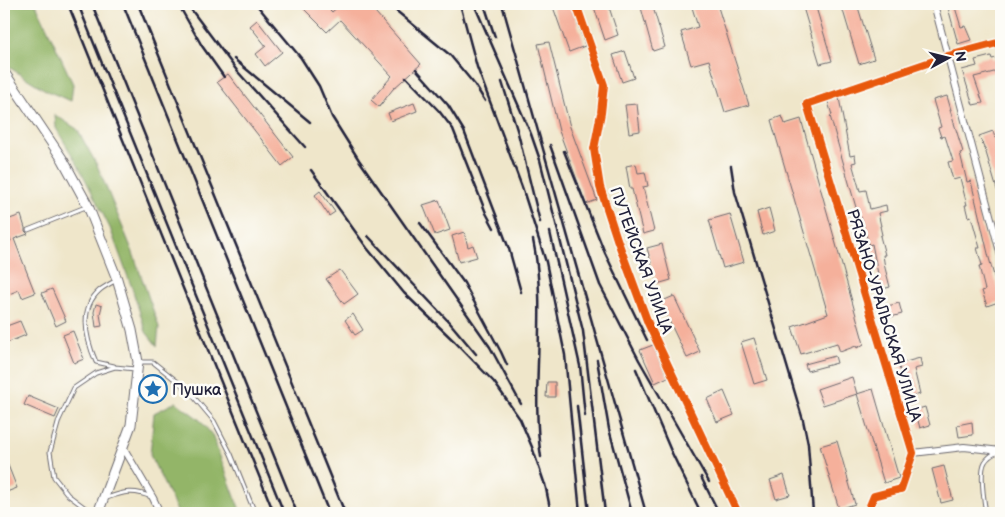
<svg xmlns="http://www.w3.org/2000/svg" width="1005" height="517" font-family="'Balsamiq Sans',sans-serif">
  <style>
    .forest { fill: #93b568; stroke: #5a6c52 }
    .building { fill: #f5b09b }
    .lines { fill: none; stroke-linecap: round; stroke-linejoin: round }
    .lane-casing { stroke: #6a676d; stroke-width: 5 }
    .street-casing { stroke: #6a676d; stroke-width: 8 }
    .secondary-casing { stroke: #6a676d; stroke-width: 11 }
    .lane { stroke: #fff; stroke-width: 3 }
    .street { stroke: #fff; stroke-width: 6 }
    .secondary { stroke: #fff; stroke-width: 9 }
    .rail { stroke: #22223b; stroke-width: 2.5 }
    .cycleway-casing { stroke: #fdfcf7; stroke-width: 11 }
    .cycleway { stroke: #e8590c; stroke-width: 8 }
    .labels { text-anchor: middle; stroke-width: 5; stroke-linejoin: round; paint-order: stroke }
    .street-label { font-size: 16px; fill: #22223b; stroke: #fdfcf7 }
    .poi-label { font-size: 16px; fill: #22223b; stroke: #fdfcf7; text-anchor: start }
  </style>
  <rect width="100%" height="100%" fill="#fdfcf7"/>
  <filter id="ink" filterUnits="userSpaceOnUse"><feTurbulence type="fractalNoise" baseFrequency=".02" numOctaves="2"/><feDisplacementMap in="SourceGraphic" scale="10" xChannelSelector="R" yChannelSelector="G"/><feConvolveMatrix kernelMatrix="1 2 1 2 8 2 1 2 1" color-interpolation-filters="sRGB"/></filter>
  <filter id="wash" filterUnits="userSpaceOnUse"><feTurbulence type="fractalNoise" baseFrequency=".0096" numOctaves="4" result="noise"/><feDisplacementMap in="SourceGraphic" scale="20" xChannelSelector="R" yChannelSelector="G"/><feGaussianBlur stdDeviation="1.12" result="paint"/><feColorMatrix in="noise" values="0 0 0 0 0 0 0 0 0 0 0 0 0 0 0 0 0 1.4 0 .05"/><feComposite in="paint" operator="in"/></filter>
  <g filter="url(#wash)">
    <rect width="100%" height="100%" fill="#efe6ca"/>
    <path class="forest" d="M 4,4 L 36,4 L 73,84 L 71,101 L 47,91 L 7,66 L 4,60 Z
      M 55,115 L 77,129 L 97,165 L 132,250 L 159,327 L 157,346 L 146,332 L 132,288 L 110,228 L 79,167 L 56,128 Z
      M 176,402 L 200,420 L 212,435 L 241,513 L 178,513 L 150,455 L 154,413 Z"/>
    <g id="blocks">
      <path class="building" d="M 299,4 L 324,4 L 332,12 L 341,4 L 368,4 L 421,64 L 393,89 L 379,107 L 371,100 L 392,76 L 340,20 L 327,32 Z
        M 552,4 L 571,4 L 585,46 L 569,52 Z
        M 593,4 L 608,4 L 618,35 L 605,40 Z
        M 640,4 L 652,4 L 665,47 L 653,51 Z
        M 691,4 L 717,4 L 749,105 L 725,112 L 709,60 L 691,65 L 681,32 L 698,27 Z
        M 802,4 L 815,4 L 832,61 L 820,64 Z
        M 841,4 L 857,4 L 874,59 L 859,64 Z
        M 947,4 L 954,4 L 961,27 L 965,26 L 971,40 L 958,44 Z
        M 257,20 L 282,52 L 265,66 L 256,54 L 266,46 L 250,26 Z
        M 549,42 L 570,127 L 597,200 L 586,204 L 559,131 L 538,44 Z
        M 625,51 L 634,78 L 622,82 L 613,55 Z
        M 991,56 L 992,59 L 1001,57 L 1001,67 L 997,68 L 998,71 L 974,77 L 983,103 L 973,105 L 962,70 L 977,66 L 975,60 Z
        M 228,74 L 293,157 L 282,166 L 217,82 Z
        M 947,96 L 951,110 L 950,110 L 963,152 L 960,153 L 967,182 L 971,181 L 989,258 L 1001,301 L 987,306 L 982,291 L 985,290 L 979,266 L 982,265 L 977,248 L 980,248 L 971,216 L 968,217 L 965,205 L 967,205 L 960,178 L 953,180 L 948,162 L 953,161 L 945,136 L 941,137 L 938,128 L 941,127 L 933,100 Z
        M 839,98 L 850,156 L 855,155 L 856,162 L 852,163 L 860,191 L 866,190 L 870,209 L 886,205 L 887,211 L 878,213 L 881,226 L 880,226 L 882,235 L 880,236 L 885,255 L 883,255 L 885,268 L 890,287 L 879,290 L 876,279 L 879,279 L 872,244 L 869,245 L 861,217 L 859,218 L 830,116 L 832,115 L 828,102 Z
        M 414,103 L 417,111 L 391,121 L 388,113 Z
        M 637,104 L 640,131 L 629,133 L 625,105 Z
        M 782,116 L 785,124 L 801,119 L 864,344 L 857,348 L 856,346 L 840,352 L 837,343 L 801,354 L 792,327 L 828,314 L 771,120 Z
        M 993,131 L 995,138 L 1000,137 L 1001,141 L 1001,199 L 1000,200 L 985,149 L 979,136 Z
        M 636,164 L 638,173 L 645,172 L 648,186 L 643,187 L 654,231 L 643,234 L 632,189 L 630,189 L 626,166 Z
        M 320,191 L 335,212 L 329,216 L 315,195 Z
        M 439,200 L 450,230 L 435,235 L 423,205 Z
        M 769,208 L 775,231 L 763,235 L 757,212 Z
        M 730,214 L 744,262 L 723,268 L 709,220 Z
        M 21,215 L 25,228 L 25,231 L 28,234 L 14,239 L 35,293 L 22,298 L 19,290 L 4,296 L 4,244 L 11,241 L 4,221 Z
        M 464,232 L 468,247 L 473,245 L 477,257 L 459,262 L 452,236 Z
        M 662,244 L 671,280 L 657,284 L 647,248 Z
        M 340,270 L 358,294 L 344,304 L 326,279 Z
        M 52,289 L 66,321 L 56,326 L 42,293 Z
        M 674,296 L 700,352 L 687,358 L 660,302 Z
        M 899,303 L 902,314 L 887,318 L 884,307 Z
        M 96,304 L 102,306 L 100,314 L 102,326 L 96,327 L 94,312 Z
        M 353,314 L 363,330 L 355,335 L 345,320 Z
        M 20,321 L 26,335 L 4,344 L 4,327 Z
        M 73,331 L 84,359 L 74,363 L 63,335 Z
        M 754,338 L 767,380 L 754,384 L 741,342 Z
        M 653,345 L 668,377 L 655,383 L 640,350 Z
        M 835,356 L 837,363 L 807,371 L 805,364 Z
        M 920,358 L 922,367 L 914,369 L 920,394 L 909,398 L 898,364 Z
        M 852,377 L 857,394 L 823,405 L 817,389 Z
        M 547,382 L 555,382 L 555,397 L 546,397 Z
        M 873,389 L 899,478 L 884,483 L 857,394 Z
        M 724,391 L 734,415 L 717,422 L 707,399 Z
        M 28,396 L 59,409 L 55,418 L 24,405 Z
        M 925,407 L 930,425 L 920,428 L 915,410 Z
        M 972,422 L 973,435 L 959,437 L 957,425 Z
        M 837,441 L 855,504 L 839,509 L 820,446 Z
        M 4,455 L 17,488 L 4,493 Z
        M 944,466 L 953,500 L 941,503 L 932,469 Z
        M 784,475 L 790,495 L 776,499 L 770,480 Z"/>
    </g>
  </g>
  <g filter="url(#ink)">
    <use href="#blocks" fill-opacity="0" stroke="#6a676d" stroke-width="1"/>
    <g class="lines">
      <defs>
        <path id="lane" d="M 28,230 L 88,206
          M 139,362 L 153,362 L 188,390 L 214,421 L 231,454 L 255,513
          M 114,366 L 96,362 C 86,339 78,309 100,290 C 105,286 111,283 117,280
          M 107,498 C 123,492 134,489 151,497
          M 92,513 L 68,495 L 54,477 L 50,452 L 59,420 L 74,388 L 96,373 L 115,367 L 135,369
          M 986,513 C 984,501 979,472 985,462 C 988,457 993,454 998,452"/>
        <path id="street" d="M 576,4 L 604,85 L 601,113 L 594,149 L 600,187 L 617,239 L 648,323 L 738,513
          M 934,4 L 1001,256
          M 123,447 L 153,498 L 160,513
          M 913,453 L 964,447 L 1001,451
          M 867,513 L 874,496 L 901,489 L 913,453 L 807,104 L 948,56 L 1001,42"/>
        <path id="secondary" d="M 4,72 L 63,160 L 88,206 L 117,279 L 132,330 L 138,362 L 131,425 L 98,513"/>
      </defs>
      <use href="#lane" class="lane-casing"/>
      <use href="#street" class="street-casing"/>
      <use href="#secondary" class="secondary-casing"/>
      <use href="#lane" class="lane"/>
      <use href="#street" class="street"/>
      <use href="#secondary" class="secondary"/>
      <path class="rail" d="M 68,4 L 274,513
        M 78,4 L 284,513
        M 92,4 L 297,513
        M 123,4 L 329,513
        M 138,4 L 345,513
        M 187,4 L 238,72 L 305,147
        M 256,4 L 301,58 L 319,86 L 332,117 L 359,160 L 490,347 L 521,404
        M 339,4 L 340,5
        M 388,4 L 450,55 L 475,85 L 485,101
        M 460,4 L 477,67 L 522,187 L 546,262 L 565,355 L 580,513
        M 474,4 L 531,134 L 540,160 L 583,331 L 605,513
        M 484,4 L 495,37
        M 502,4 L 646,513
        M 181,9 L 202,46 L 224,77
        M 234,59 L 310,122
        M 416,69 L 448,105 L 464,131 L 509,249 L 521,292
        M 406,77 L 439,111 L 453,129 L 486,213 L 494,228
        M 502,82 L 518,133 L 540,222
        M 550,145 L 600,285 L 639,360 L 709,482
        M 564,151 L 605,253 L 647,340
        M 731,166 L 735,192 L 803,420 L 808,444 L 813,513
        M 311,170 L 367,248 L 404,293 L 455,342 L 494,382 L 520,419 L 532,447 L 547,491
        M 420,223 L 464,283 L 501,352 L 507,365
        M 550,232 L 580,366 L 585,416
        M 368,236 L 450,323 L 476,354
        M 533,240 C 548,311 530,385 541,457
        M 597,360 L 609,429 L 632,513
        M 636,369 L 671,451 L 701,513
        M 577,406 L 589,513
        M 701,477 L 719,513
        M 545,484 L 551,513"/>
      <defs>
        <path id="cycleway" d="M 576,4 L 604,85 L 601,113 L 594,149 L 600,187 L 617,239 L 648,323 L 738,513
          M 867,513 L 874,496 L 901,489 L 913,453 L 807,104 L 948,56 L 1001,42"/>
      </defs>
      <use href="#cycleway" class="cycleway-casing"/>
      <use href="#cycleway" class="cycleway"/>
    </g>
  </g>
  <defs>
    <symbol id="sight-ring" viewBox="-11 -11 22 22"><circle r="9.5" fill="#fdfcf7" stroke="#1f6fb2" stroke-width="1.5"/><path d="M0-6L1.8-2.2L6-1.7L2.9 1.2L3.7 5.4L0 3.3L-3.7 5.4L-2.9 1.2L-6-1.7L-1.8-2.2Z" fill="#1f6fb2"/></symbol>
  </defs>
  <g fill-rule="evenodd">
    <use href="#sight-ring" x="137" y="373" width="32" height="32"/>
  </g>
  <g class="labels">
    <g class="street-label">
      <text transform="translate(642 260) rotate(70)" y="6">ПУТЕЙСКАЯ УЛИЦА</text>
      <text transform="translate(885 315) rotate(73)" y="6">РЯЗАНО-УРАЛЬСКАЯ УЛИЦА</text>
    </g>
    <g class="poi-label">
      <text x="172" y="395">Пушка</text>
    </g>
  </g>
  <rect width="1005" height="517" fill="none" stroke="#fdfcf7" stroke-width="20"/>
  <g transform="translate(948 58) rotate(83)" stroke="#fdfcf7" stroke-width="4" paint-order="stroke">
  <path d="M0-4L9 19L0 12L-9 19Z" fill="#22223b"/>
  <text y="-8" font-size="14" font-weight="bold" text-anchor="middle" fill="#22223b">N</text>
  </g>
</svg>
